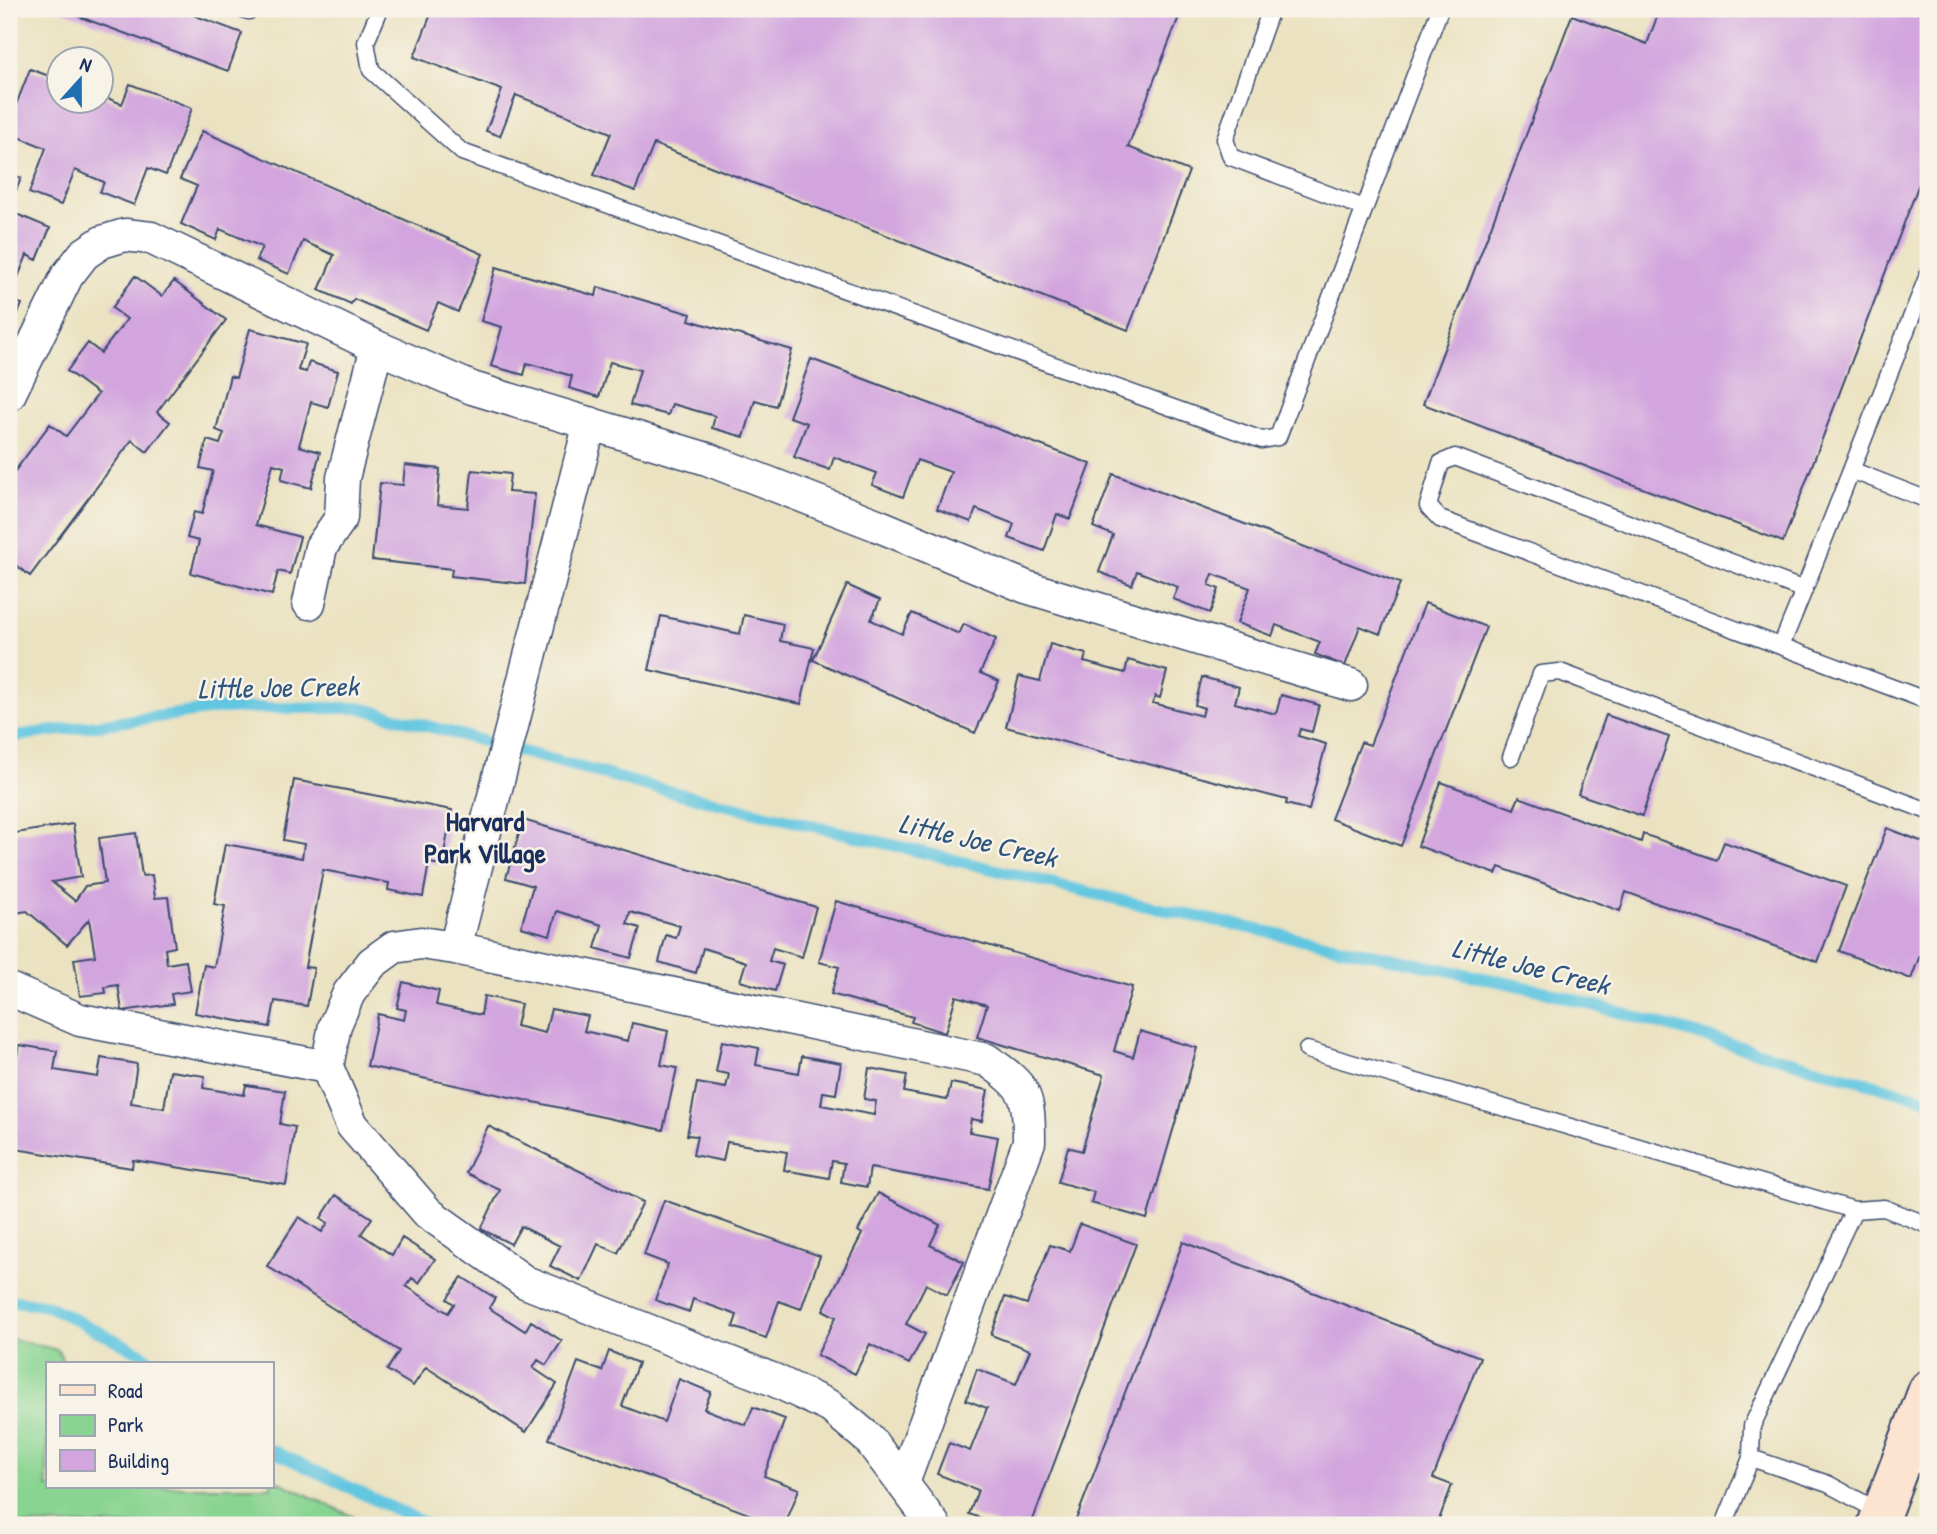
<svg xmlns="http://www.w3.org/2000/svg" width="1937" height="1534" font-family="'Patrick Hand',sans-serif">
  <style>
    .green { fill: #89d491; stroke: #528278; stroke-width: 2 }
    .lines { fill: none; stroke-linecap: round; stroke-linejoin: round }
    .stream { stroke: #62c6e0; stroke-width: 12 }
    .building { fill: #d2a5de }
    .lane-casing { stroke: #3a4a6d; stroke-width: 19 }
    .street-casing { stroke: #3a4a6d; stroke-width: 35 }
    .secondary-casing { stroke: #3a4a6d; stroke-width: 42 }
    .lane { stroke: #fff; stroke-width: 16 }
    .street { stroke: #fff; stroke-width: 32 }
    .secondary { stroke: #fde4d1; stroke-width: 38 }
    .labels { text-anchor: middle; stroke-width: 5; stroke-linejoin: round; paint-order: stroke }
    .water-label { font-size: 28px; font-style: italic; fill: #2d557e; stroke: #f7f3e8 }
    .neighbourhood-label { font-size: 28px; font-weight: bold; fill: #1b2f5e; stroke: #f7f3e8 }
  </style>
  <rect width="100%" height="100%" fill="#f7f3e8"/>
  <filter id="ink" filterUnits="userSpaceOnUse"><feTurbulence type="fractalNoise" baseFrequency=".0143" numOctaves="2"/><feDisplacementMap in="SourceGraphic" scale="14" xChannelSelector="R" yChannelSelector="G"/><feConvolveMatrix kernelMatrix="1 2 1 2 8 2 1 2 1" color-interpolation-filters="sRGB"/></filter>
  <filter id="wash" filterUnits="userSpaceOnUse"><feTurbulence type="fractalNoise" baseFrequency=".00686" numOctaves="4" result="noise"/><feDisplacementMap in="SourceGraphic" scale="28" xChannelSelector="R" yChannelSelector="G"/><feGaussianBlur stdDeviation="1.57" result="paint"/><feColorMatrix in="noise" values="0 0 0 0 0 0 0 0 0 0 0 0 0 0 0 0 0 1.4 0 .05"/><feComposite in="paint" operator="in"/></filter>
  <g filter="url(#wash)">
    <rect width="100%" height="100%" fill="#eae2c0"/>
    <path class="green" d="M 9,1338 L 58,1350 L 64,1364 L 47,1364 L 47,1487 L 271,1487 L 271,1478 L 371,1525 L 9,1525 Z"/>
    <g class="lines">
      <path class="stream" d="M 9,737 L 222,708 L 361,708 L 652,787 L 1133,903 L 1544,991 L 1928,1100
        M 9,1300 L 48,1306 L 139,1352 L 155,1364
        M 271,1450 L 428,1525"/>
    </g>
    <g id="blocks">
      <path class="building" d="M 58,9 L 177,9 L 242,33 L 228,71 Z
        M 433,9 L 1182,9 L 1128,147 L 1189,171 L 1128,330 L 654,144 L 635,191 L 594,175 L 611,133 L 516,95 L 500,136 L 486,131 L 502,90 L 414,57 Z
        M 1660,9 L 1928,9 L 1928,160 L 1783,542 L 1423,404 L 1572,15 L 1647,44 Z
        M 30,69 L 60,80 L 60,102 L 102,102 L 102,96 L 122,104 L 130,84 L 192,108 L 166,175 L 148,168 L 134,205 L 100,192 L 104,182 L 75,170 L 61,205 L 29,193 L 46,148 L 9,133 L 9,123 Z
        M 202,131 L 483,254 L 458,312 L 438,303 L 426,330 L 354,299 L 351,304 L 319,290 L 334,255 L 303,241 L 289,274 L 256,260 L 262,247 L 220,229 L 216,240 L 181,224 L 197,186 L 180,179 Z
        M 9,173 L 21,178 L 9,209 Z
        M 9,211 L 50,228 L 37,260 L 27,255 L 9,299 L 22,304 L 9,335 Z
        M 496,267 L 596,296 L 598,287 L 691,314 L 689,320 L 792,350 L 776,406 L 755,400 L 744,437 L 712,428 L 715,416 L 672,404 L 668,415 L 630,405 L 640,370 L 610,362 L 599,397 L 569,388 L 572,376 L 527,363 L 524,375 L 491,366 L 502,327 L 481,321 Z
        M 135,276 L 162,296 L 174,281 L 226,320 L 157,412 L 170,422 L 147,452 L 132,440 L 30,576 L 9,560 L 9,479 L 50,424 L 66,436 L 98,394 L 67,371 L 88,343 L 101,353 L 127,319 L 112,308 Z
        M 250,329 L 306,344 L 298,370 L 306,372 L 309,362 L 338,371 L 328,407 L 311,402 L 299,446 L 320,452 L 311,488 L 281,480 L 284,467 L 273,464 L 256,525 L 300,537 L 290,574 L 278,571 L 272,595 L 191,573 L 199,541 L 187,538 L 194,512 L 202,514 L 213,471 L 200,468 L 207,440 L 220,444 L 224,433 L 216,430 L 230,376 L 236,378 Z
        M 811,359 L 1091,464 L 1070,519 L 1057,514 L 1044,551 L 1009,538 L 1014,524 L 976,509 L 971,522 L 937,509 L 951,472 L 917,460 L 903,497 L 872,485 L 877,473 L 834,457 L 830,470 L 794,457 L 807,423 L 789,417 Z
        M 405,465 L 440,469 L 437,505 L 468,508 L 472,470 L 510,474 L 508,492 L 535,494 L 525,584 L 451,576 L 452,569 L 372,560 L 380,483 L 403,485 Z
        M 1113,474 L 1400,583 L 1380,634 L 1360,626 L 1345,666 L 1315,654 L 1320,642 L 1276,625 L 1272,636 L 1237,623 L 1250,588 L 1213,574 L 1209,585 L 1219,589 L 1210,613 L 1173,599 L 1178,587 L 1137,571 L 1132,585 L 1099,572 L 1113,535 L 1093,527 Z
        M 847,585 L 880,600 L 871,620 L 902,634 L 912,613 L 959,634 L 964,624 L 996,639 L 980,673 L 999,681 L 975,733 L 813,660 Z
        M 1425,603 L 1486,627 L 1401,846 L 1331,819 L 1361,742 L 1370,745 Z
        M 744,615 L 783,624 L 780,641 L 814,648 L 801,704 L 649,670 L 661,616 L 740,634 Z
        M 1050,644 L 1086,654 L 1084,662 L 1125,673 L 1128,660 L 1167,671 L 1160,698 L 1155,696 L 1153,703 L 1202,716 L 1204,708 L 1195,705 L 1202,677 L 1239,687 L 1235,703 L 1276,714 L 1281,695 L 1319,705 L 1312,732 L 1300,729 L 1298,736 L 1326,744 L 1309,810 L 1286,804 L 1287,800 L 1006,727 L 1019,676 L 1040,681 Z
        M 1606,715 L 1669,737 L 1642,816 L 1578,794 Z
        M 294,780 L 452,810 L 442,865 L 429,863 L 423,897 L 388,890 L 389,883 L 323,870 L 305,967 L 314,968 L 307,1006 L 275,1001 L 270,1027 L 195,1013 L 204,965 L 214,967 L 225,906 L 214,904 L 225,844 L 302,858 L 304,844 L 283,840 Z
        M 1441,782 L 1514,809 L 1519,797 L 1641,842 L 1643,834 L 1717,860 L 1724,842 L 1846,886 L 1818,962 L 1626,892 L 1620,911 L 1499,867 L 1496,874 L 1418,846 Z
        M 523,820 L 816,907 L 802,957 L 773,948 L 769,961 L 783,965 L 775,991 L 740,981 L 746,962 L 703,948 L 696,973 L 659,962 L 666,935 L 676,938 L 680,926 L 630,912 L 627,924 L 640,928 L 631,958 L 595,948 L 602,925 L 557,911 L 550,935 L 521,927 L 533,886 L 506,878 Z
        M 73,824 L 81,877 L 52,882 L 75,901 L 85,886 L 105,883 L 99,838 L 136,833 L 142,876 L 152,875 L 155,898 L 168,897 L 175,947 L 165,949 L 167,964 L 186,961 L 191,991 L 171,994 L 173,1004 L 122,1011 L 118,985 L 105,987 L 106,993 L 80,996 L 74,959 L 95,956 L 89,919 L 67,945 L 27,911 L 9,914 L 9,834 Z
        M 1887,828 L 1928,844 L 1928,934 L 1911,979 L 1839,951 Z
        M 836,901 L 1132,987 L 1114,1051 L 1133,1057 L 1140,1031 L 1197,1048 L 1147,1219 L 1091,1203 L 1094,1192 L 1058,1182 L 1068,1147 L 1082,1151 L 1104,1075 L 977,1037 L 987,1005 L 956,996 L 945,1033 L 911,1022 L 913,1017 L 831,994 L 839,967 L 819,962 Z
        M 403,982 L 439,991 L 436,1005 L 481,1015 L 484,996 L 521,1004 L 516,1026 L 545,1033 L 551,1009 L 588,1016 L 584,1031 L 628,1041 L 632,1023 L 668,1031 L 661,1065 L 677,1068 L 663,1130 L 367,1066 L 378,1014 L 404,1020 L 406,1010 L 397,1008 Z
        M 722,1041 L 759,1048 L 756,1065 L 799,1073 L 802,1056 L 841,1063 L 836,1094 L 823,1092 L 821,1105 L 874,1115 L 876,1101 L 864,1099 L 869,1068 L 907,1075 L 904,1092 L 947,1100 L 951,1083 L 988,1090 L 982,1121 L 971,1119 L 969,1132 L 998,1137 L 988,1189 L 870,1168 L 867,1187 L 841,1182 L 844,1163 L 832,1161 L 829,1178 L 784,1170 L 787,1152 L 727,1142 L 723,1161 L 693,1155 L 697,1136 L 687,1135 L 697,1083 L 726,1088 L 729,1074 L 716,1072 Z
        M 19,1045 L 57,1051 L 54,1070 L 98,1077 L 101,1058 L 137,1064 L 131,1103 L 164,1108 L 170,1071 L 205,1076 L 203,1088 L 244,1095 L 246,1085 L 285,1091 L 280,1124 L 295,1127 L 286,1185 L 133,1160 L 132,1168 L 9,1148 L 9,1077 L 13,1078 Z
        M 488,1126 L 643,1202 L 618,1253 L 598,1244 L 581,1281 L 550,1266 L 560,1246 L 521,1226 L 511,1244 L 481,1229 L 500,1190 L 466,1173 Z
        M 878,1193 L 940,1225 L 930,1245 L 964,1262 L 947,1295 L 926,1284 L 906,1324 L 925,1334 L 909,1364 L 870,1344 L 855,1374 L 817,1355 L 836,1317 L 823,1310 L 862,1234 L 858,1231 Z
        M 336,1195 L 372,1218 L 361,1234 L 392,1255 L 402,1238 L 435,1259 L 419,1283 L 412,1278 L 406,1286 L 448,1313 L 454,1304 L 447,1299 L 462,1277 L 495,1298 L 489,1308 L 525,1331 L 531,1321 L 562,1341 L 546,1365 L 538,1360 L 533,1368 L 557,1384 L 526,1432 L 426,1367 L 413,1386 L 387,1370 L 399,1351 L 267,1266 L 299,1217 L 322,1232 L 328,1223 L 321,1218 Z
        M 664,1200 L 820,1256 L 801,1309 L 779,1301 L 766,1338 L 733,1327 L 737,1315 L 693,1299 L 689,1312 L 655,1300 L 668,1264 L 644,1255 Z
        M 1080,1224 L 1136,1244 L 1031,1525 L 1000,1525 L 969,1514 L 978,1490 L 937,1474 L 949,1443 L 970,1451 L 987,1408 L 966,1400 L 977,1369 L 1016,1384 L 1030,1350 L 991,1335 L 1005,1297 L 1027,1304 L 1050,1245 L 1070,1251 Z
        M 1183,1242 L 1480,1357 L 1433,1478 L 1452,1485 L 1437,1525 L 1074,1525 Z
        M 609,1351 L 638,1363 L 622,1406 L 664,1422 L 679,1379 L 711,1392 L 704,1409 L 746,1425 L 753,1407 L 785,1419 L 764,1476 L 799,1489 L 785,1525 L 778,1525 L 549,1439 L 578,1362 L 602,1371 Z"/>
    </g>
  </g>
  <g filter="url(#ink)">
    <use href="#blocks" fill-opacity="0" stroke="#3a4a6d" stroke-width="2"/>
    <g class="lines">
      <defs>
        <path id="lane" d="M 242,9 L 249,11
          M 380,9 L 366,42 L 371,70 L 462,152 L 1262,440 L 1278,437 L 1440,9
          M 1271,9 L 1225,139 L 1231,157 L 1364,208
          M 1851,470 L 1928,500
          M 1804,590 L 1928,275
          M 1781,646 L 1804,590 L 1455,457 L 1441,463 L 1428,506 L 1440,519 L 1928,701
          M 1511,757 L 1541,674 L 1560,672 L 1928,811
          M 1307,1050 L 1854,1210
          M 1902,1459 L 1928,1468
          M 1882,1513 L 1828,1484 L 1751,1458 L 1752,1426 L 1854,1210 L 1884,1208 L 1928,1225
          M 1724,1525 L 1751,1458"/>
        <path id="street" d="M 9,395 L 67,276 L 84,254 L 102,242 L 125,235 L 151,238 L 377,347 L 472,388 L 707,459 L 877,525 L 1026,587 L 1351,685
          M 309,603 L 321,547 L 341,518 L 343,478 L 377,347
          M 455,948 L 590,423
          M 9,989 L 80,1020 L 327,1067
          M 903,1483 L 1029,1142 C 1029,1094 1027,1088 987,1060 L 455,948 L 421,943 L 394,947 L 372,963 L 349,993 L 335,1025 L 327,1067 L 352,1125 L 428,1213 L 525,1282 L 774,1380 L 831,1407 L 869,1439 L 934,1525"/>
        <path id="secondary" d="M 1877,1525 L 1928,1390"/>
      </defs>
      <use href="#lane" class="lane-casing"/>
      <use href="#street" class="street-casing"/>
      <use href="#secondary" class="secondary-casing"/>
      <use href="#lane" class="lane"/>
      <use href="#street" class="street"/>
      <use href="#secondary" class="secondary"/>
    </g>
  </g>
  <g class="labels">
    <g class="water-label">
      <text transform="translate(278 687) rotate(-1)" y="10">Little Joe Creek</text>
      <text transform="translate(978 840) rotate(13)" y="10">Little Joe Creek</text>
      <text transform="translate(1531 966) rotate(14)" y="10">Little Joe Creek</text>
    </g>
    <g class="neighbourhood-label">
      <text x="485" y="831">Harvard<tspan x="485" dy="32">Park Village</tspan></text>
    </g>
  </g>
  <rect width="1937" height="1534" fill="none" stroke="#f7f3e8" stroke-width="35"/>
  <rect x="46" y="1362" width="228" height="126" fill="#f7f3e8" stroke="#9fa5b1" stroke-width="2"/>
  <rect x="60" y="1385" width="35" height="10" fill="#fde4d1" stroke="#9fa5b1" stroke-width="2"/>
  <text x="108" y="1398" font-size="21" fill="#1b2f5e">Road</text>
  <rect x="60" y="1415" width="35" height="21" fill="#89d491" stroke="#9fa5b1" stroke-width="2"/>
  <text x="108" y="1432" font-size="21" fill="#1b2f5e">Park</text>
  <rect x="60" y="1450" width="35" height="21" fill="#d2a5de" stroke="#9fa5b1" stroke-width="2"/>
  <text x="108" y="1468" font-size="21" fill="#1b2f5e">Building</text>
  <g transform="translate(80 80) rotate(21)"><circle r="33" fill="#f7f3e8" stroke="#9fa5b1" stroke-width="2"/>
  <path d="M0-5L12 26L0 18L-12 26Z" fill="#1f6fb2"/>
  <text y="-10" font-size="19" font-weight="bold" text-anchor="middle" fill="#1b2f5e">N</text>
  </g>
</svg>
